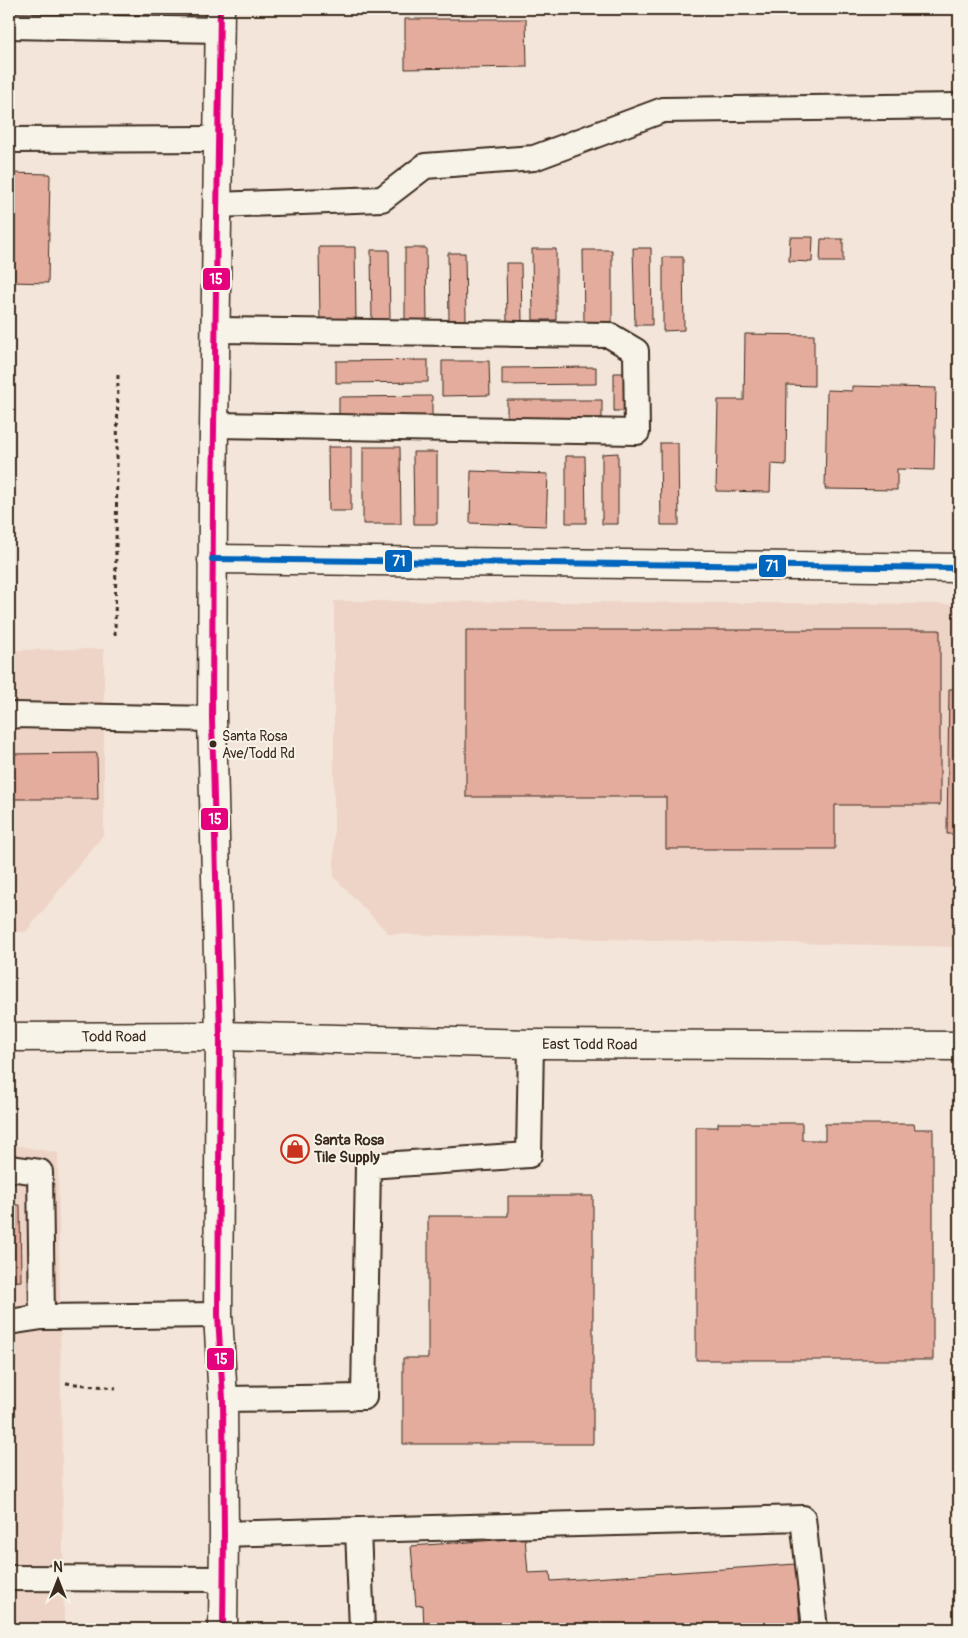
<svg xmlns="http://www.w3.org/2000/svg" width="968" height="1638" font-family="Pangolin,sans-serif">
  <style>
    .built { fill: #eed4c7 }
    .building { fill: #e4ac9d; stroke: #3b2a1e }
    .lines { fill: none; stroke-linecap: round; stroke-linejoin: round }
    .service-casing { stroke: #3b2a1e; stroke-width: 28 }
    .minor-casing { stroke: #3b2a1e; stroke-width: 31 }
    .secondary-casing { stroke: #3b2a1e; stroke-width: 31 }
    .path { stroke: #3b2a1e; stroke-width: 3; stroke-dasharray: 4 4; stroke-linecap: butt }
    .service { stroke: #f7f3e8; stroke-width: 24 }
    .minor { stroke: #f7f3e8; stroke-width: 28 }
    .secondary { stroke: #f7f3e8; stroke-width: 28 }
    .bus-1-casing { stroke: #f7f3e8; stroke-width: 10 }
    .bus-2-casing { stroke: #f7f3e8; stroke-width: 10 }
    .bus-1 { stroke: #e5007d; stroke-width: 6 }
    .bus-2 { stroke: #0065bd; stroke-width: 6 }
    .bus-dot { fill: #3b2a1e; stroke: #f7f3e8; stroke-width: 2 }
    .labels { text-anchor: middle; stroke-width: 4; stroke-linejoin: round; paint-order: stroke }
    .bus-label { font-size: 14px; fill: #3b2a1e; stroke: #f7f3e8; text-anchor: start }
    .street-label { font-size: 15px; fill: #3b2a1e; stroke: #f7f3e8 }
    .poi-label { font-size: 15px; font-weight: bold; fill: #3b2a1e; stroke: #f7f3e8; text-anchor: start }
    .line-badge { stroke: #f7f3e8; stroke-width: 2 }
    .badge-label { font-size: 14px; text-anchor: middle; font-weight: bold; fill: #fff }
  </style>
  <rect width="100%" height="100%" fill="#f3e5d9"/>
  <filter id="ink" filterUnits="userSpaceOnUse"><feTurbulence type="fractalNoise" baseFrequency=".02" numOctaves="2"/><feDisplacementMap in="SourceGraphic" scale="10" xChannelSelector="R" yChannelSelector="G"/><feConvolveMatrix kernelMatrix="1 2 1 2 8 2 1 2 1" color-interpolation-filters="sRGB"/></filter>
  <g filter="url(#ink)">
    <path class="built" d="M 334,601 L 959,604 L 959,947 L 389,934 L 334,877 Z
      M 104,649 L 104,834 L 26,932 L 9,932 L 9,650 Z
      M 9,1144 L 58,1153 L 64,1627 L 9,1627 Z"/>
    <path class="building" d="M 405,19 L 526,19 L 527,67 L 405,69 Z
      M 9,173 L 50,174 L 48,283 L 12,282 L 12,270 L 9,270 Z
      M 790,237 L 813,237 L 812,262 L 789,261 Z
      M 821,239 L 843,239 L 843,262 L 820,262 Z
      M 319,247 L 355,247 L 356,323 L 320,324 Z
      M 405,248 L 426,248 L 427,322 L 405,323 Z
      M 633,248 L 651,248 L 652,325 L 635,325 Z
      M 532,249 L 556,249 L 556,320 L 533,320 Z
      M 371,250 L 389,250 L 390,322 L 372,322 Z
      M 583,250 L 612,250 L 612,323 L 584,323 Z
      M 448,253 L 465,253 L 466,320 L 449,320 Z
      M 663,257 L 683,257 L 684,330 L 663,331 Z
      M 506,263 L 521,263 L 522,323 L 507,323 Z
      M 745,334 L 814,335 L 814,386 L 787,385 L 786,465 L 771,464 L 770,492 L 716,491 L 718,400 L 744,400 Z
      M 428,360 L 428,382 L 336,383 L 336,361 Z
      M 442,361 L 489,361 L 490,395 L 442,396 Z
      M 596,367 L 596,384 L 502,385 L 502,368 Z
      M 614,373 L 629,373 L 629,411 L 614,411 Z
      M 852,386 L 936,388 L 934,470 L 897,469 L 897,490 L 825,489 L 827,390 L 852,391 Z
      M 432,396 L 432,416 L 339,416 L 339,397 Z
      M 507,400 L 602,400 L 602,418 L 507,419 Z
      M 660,443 L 678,443 L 679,525 L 661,525 Z
      M 328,447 L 351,447 L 351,511 L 329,511 Z
      M 363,447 L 400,447 L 401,524 L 363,524 Z
      M 413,452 L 437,452 L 437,524 L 414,524 Z
      M 618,453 L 618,524 L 602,524 L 602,454 Z
      M 566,456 L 585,456 L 586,523 L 566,523 Z
      M 471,471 L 548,474 L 546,526 L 470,523 Z
      M 466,630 L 940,630 L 940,805 L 835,805 L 835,849 L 666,849 L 666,797 L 466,797 Z
      M 949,689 L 959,689 L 959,834 L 947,834 Z
      M 97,753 L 98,799 L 9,799 L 9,754 Z
      M 718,1123 L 802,1123 L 802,1140 L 825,1140 L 825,1124 L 914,1124 L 915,1129 L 933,1129 L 933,1360 L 696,1360 L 696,1127 L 718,1127 Z
      M 508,1196 L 593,1196 L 593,1444 L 403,1444 L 403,1358 L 428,1358 L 428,1216 L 508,1216 Z
      M 9,1205 L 20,1205 L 21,1281 L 9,1282 Z
      M 525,1538 L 528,1573 L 550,1572 L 551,1581 L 796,1564 L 800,1629 L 424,1629 L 423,1605 L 416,1606 L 411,1546 Z"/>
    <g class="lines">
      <defs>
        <path id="service" d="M 9,26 L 220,30
          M 9,140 L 217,139
          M 217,205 L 382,199 L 425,166 L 534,158 L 663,110 L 959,106
          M 214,425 L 637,432 L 636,351 L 609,335 L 216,330
          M 9,718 L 14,715 L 212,719
          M 9,1168 L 40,1172 L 42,1317
          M 9,1322 L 42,1317 L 218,1315
          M 223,1399 L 364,1397 L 368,1166 L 529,1155 L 531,1044
          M 358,1530 L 803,1518 L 815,1629
          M 224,1534 L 358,1530 L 362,1629
          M 9,1578 L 224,1579"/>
        <g id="minor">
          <path d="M 212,559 L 959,568"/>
          <path id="s1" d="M 220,1036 L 531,1044 L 959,1046"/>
        </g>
        <g id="secondary">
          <path d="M 220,9 L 213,500 L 212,719 L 220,1036 L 218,1315 L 223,1399 L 224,1534 L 223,1629"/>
          <path id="s2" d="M 9,1037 L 220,1036"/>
        </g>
      </defs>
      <use href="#service" class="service-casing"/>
      <use href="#minor" class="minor-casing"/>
      <use href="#secondary" class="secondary-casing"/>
      <path class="path" d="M 115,635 L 118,375
        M 66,1383 L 116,1388"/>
      <use href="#service" class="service"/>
      <use href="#minor" class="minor"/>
      <use href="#secondary" class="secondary"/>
      <defs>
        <path id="bus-1" d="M 220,9 L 213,500 L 212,719 L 220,1036 L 218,1315 L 223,1399 L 224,1534 L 223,1629"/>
        <path id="bus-2" d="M 212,559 L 959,568"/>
      </defs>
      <use href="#bus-1" class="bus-1-casing"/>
      <use href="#bus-2" class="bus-2-casing"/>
      <use href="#bus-1" class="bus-1"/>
      <use href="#bus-2" class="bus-2"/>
    </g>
  </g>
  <defs>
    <symbol id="shop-ring" viewBox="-11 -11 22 22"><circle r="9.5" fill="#f7f3e8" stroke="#c8321e" stroke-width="1.5"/><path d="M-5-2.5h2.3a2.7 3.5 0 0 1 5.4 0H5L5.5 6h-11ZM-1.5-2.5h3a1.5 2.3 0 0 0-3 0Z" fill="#c8321e"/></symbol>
  </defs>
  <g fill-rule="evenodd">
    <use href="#shop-ring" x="279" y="1133" width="32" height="32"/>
  </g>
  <circle class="bus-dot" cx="213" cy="744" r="4.5"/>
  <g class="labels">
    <g class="bus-label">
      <text x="222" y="741">Santa Rosa<tspan x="222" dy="17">Ave/Todd Rd</tspan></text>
    </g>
    <g class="street-label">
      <text dy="5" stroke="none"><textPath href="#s2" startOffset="105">Todd Road</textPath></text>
      <text dy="5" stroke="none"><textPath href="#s1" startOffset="370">East Todd Road</textPath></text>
    </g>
    <g class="poi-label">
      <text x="314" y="1145">Santa Rosa<tspan x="314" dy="17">Tile Supply</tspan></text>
    </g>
  </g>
  <g class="line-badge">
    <rect x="202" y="267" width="29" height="24" rx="5" fill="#e5007d"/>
    <rect x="384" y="549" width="29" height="24" rx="5" fill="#0065bd"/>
    <rect x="758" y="554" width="29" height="24" rx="5" fill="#0065bd"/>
    <rect x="200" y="807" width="29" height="24" rx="5" fill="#e5007d"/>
    <rect x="206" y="1347" width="29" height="24" rx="5" fill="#e5007d"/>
  </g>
  <g class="badge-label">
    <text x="216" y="284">15</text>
    <text x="399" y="566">71</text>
    <text x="772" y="571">71</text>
    <text x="215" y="824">15</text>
    <text x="221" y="1364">15</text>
  </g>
  <rect width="968" height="1638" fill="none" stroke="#f7f3e8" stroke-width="30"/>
  <rect x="15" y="15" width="938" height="1608" fill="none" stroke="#3b2a1e" stroke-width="2" filter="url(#ink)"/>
  <g transform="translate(58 1580)" stroke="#f7f3e8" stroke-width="4" paint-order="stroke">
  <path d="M0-4L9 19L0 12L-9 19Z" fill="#3b2a1e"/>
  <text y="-8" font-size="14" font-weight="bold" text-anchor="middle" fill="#3b2a1e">N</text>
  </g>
</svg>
